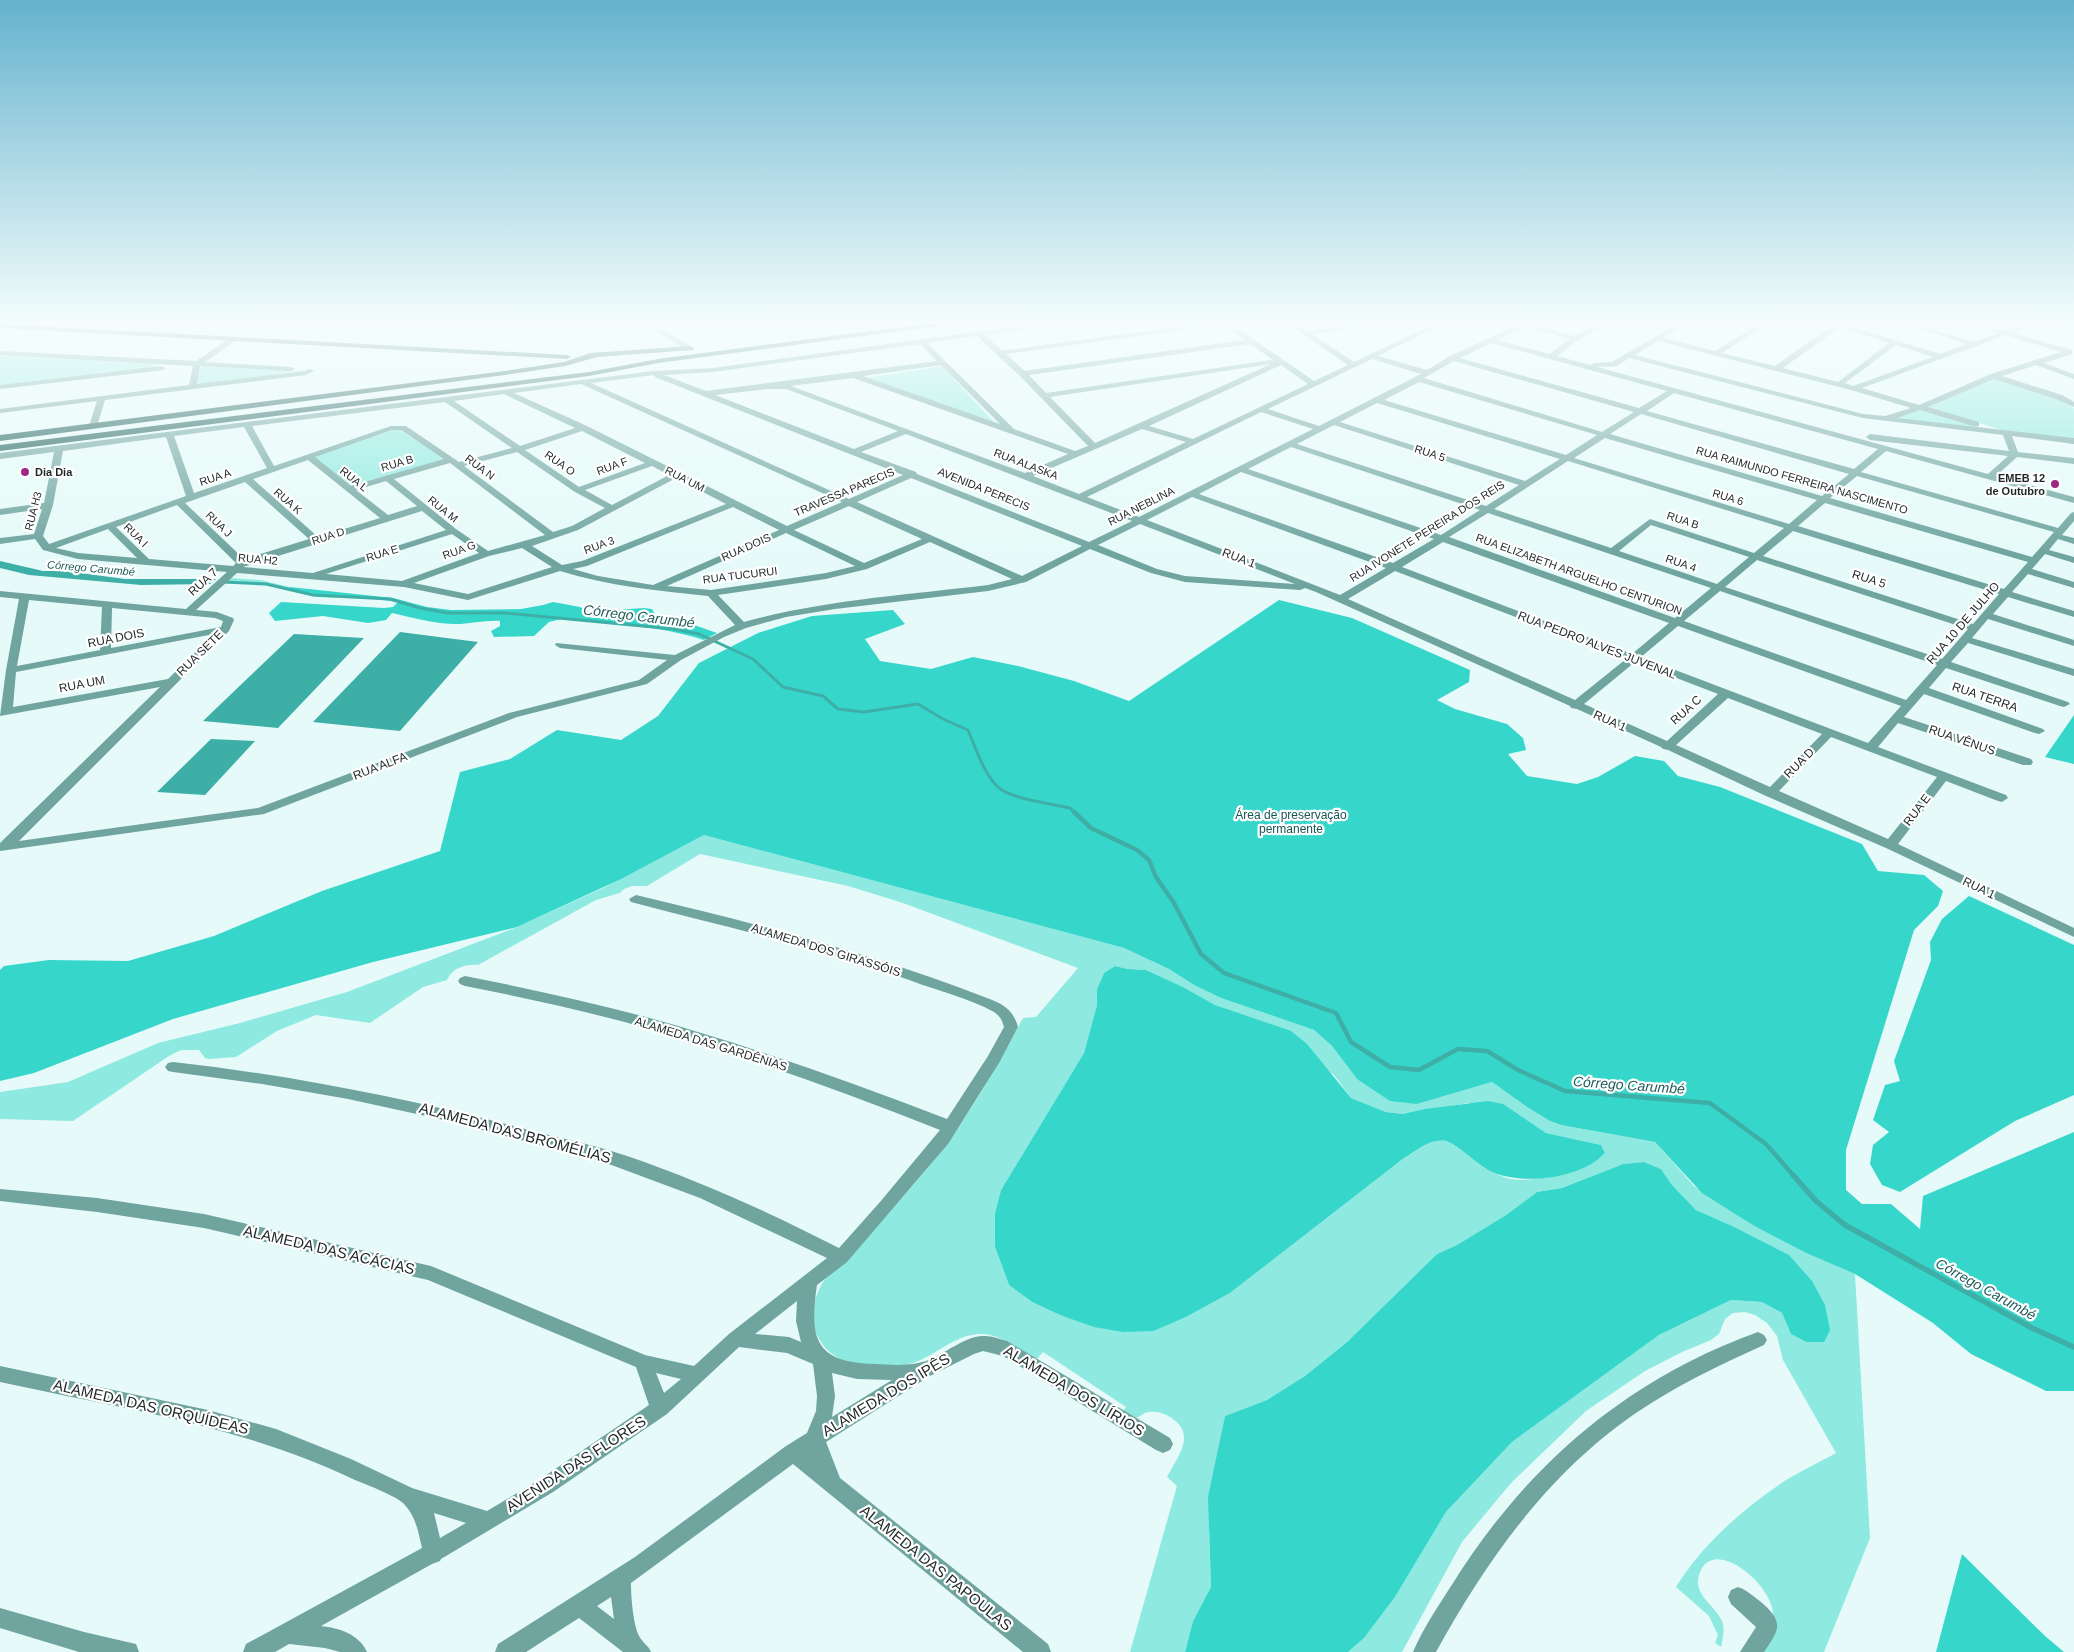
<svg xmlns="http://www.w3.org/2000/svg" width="2074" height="1652" viewBox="0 0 2074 1652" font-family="Helvetica,sans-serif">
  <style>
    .green { fill: #8ee9e0; fill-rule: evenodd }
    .forest { fill: #37d6cb }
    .water { fill: #3eafa7 }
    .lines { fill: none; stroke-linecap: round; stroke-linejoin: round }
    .stream-far2 { stroke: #3eafa7; stroke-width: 3 }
    .stream-far1 { stroke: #3eafa7; stroke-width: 4.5 }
    .stream { stroke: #3eafa7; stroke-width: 5.5 }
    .minor { fill: #6fa49f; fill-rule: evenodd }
    .major { fill: #165954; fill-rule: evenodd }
    .poi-dot { fill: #9e2a84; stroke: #fff; stroke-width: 2 }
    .labels { text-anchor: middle; stroke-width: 4.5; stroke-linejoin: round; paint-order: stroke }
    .far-street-label { font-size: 11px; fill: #1f2726; stroke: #fff }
    .far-poi-label { font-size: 11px; font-weight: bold; fill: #1f2726; stroke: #fff; text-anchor: start }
    .far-water-label { font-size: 11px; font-style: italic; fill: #1f5c58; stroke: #fff }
    .street-label { font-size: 12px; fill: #1f2726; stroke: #fff }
    .park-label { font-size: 12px; fill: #175652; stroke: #fff }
    .water-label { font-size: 14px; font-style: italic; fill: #1f5c58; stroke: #fff }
    .near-street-label { font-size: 15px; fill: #1f2726; stroke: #fff }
  </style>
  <rect width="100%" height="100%" fill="#e6fbf9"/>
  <path class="green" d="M0 355 157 364 153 367 0 385Z
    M203 366 295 371H296L198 385V369Z
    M942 366 994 422 865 378Z
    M1996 377 2052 396 2074 408V440L2011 433 1928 407Z
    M1922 409 1987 429 1893 418Z
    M393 430H400L447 460 351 488 313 456Z
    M230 578 260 580 290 587 287 590 261 584 225 583Z
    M704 835 1124 948 1169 969 1194 985 1221 998 1314 1030 1332 1046 1357 1079 1417 1104 1492 1082 1527 1107 1550 1121 1561 1125 1655 1142 1694 1186 1756 1227 1806 1253 1855 1274 1870 1538 1824 1652H1753C1758 1644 1772 1627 1773 1619 1778 1588 1712 1532 1699 1575 1693 1595 1715 1605 1722 1621 1725 1630 1723 1638 1721 1647L1715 1643 1718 1635 1709 1616 1676 1587C1700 1548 1737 1514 1776 1487 1794 1474 1816 1464 1836 1453L1783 1360 1777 1336 1767 1323 1755 1315 1745 1312 1733 1313 1725 1319 1719 1334 1711 1340 1682 1352 1645 1371 1586 1411 1511 1483 1462 1542 1402 1652H1348L1364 1638 1395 1597 1446 1512 1512 1442 1659 1335 1731 1300 1762 1302 1782 1313 1791 1334 1806 1342 1730 1225 1696 1210 1672 1185 1661 1169 1644 1162 1623 1164 1562 1188 1537 1192 1506 1215 1457 1245 1437 1254 1347 1342 1305 1376 1267 1400 1225 1416 1217 1457 1209 1532 1211 1587 1193 1621 1185 1652H1130L1177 1486 1167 1477C1176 1459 1196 1436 1174 1420 1167 1414 1158 1411 1149 1412 1144 1412 1140 1417 1135 1418 1131 1418 1124 1416 1120 1415L1126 1407 1043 1352 1036 1360C1020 1350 1001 1334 981 1334 952 1334 932 1361 904 1365 892 1367 875 1370 863 1368 857 1368 850 1363 845 1361 809 1346 805 1308 825 1279 870 1232 920 1183 957 1129 981 1094 1003 1056 1023 1018L1036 1017 1078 968 903 903 848 886 700 854 647 886H632L624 889 620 893 596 900 478 965C466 964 452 968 447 980L423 987 370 1023 316 1015 277 1031 236 1057 209 1059 205 1058 199 1050H181L169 1056 73 1121 0 1119V1092L68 1082 158 1043 240 1023 347 992 517 927 603 888ZM1115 966 1128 969 1146 970 1183 987 1215 1005 1251 1019 1334 1075 1351 1098 1386 1112 1403 1114 1468 1103 1526 1120 1546 1133 1601 1145 1605 1153C1589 1171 1535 1183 1511 1179 1505 1178 1496 1174 1490 1171 1478 1165 1457 1144 1446 1141 1431 1138 1416 1151 1404 1158L1230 1293 1186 1317 1154 1331 1060 1315 1032 1302 1009 1285 995 1247V1213L1001 1190 1084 1053 1097 1005V989L1104 973Z"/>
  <path class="forest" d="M290 587 393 598 427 607 451 610 521 609 543 605 553 602 580 607 587 610 591 618H599L614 610 644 608 652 609C657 619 665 624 677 619L717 633 704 640C658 625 609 624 561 619L549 622 534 636 494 637 491 631 500 626V621C487 620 475 623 461 624 438 625 414 618 392 613L386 620 368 623 323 616 275 621 269 613 281 602 384 608 393 607 398 602 367 598 319 597 287 590Z
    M1279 600 1352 618 1470 670 1469 682 1437 700 1455 709 1507 724 1523 738 1526 750 1508 754 1527 776 1577 784 1598 777 1635 756 1664 761 1678 776 1720 787 1862 844 1878 871 1924 875 1943 891 1938 906 1914 930 1846 1150V1190L1862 1204H1891L1920 1229 1923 1196 2074 1132V1391H2046L1971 1354 1933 1323 1855 1274 1806 1253 1756 1227 1702 1193 1655 1142 1561 1125 1550 1121 1527 1107 1492 1082 1417 1104 1390 1101 1357 1079 1332 1046 1314 1030 1221 998 1194 985 1169 969 1124 948 704 835 621 879 517 927 373 962 173 1019 34 1073 0 1081V970L4 966 49 960 128 961 214 936 322 891 440 851 460 772 510 759 557 730 621 740 658 716 699 663 758 633 812 616 893 610 905 624 865 639 880 661 931 669 973 657 1018 666 1074 681 1129 701Z
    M2074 715V764L2045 757Z
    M1969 896 2074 945V1095L2015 1121 1900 1192 1882 1185 1870 1164 1873 1145 1889 1132 1873 1120 1885 1085 1900 1081 1894 1061 1931 960 1930 942 1942 919Z
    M1115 966 1128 969 1146 970 1183 987 1215 1005 1291 1031 1307 1044 1351 1098 1386 1112 1403 1114 1425 1109 1488 1101 1503 1104 1546 1133 1601 1145 1605 1153C1581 1179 1521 1186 1490 1171 1478 1165 1457 1144 1446 1141 1431 1138 1416 1151 1404 1158L1230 1293 1186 1317 1154 1331 1123 1332 1094 1327 1060 1315 1032 1302 1009 1285 995 1247V1213L1001 1190 1084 1053 1097 1005V989L1104 973Z
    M1644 1162 1661 1169 1672 1185 1696 1210 1730 1225 1789 1255 1812 1281 1825 1305 1830 1330 1824 1342H1806L1791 1334 1782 1313 1762 1302 1731 1300 1659 1335 1512 1442 1446 1512 1395 1597 1364 1638 1348 1652H1185L1193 1621 1211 1587 1208 1497 1225 1416 1267 1400 1305 1376 1347 1342 1437 1254 1457 1245 1506 1215 1537 1192 1562 1188 1623 1164Z
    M1962 1554 2045 1636 2064 1652H1936Z"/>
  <path class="water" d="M0 561 43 571H65L125 579H216L210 584 141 585 29 575 0 568Z
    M400 632 478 642 400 731 313 722Z
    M294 634 364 638 278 728 203 721Z
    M211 739 255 741 205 795 157 792Z"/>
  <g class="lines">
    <path class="stream-far2" d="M223 582 266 584 313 595 390 599 420 608 448 613H506L674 629 699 634 753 659 783 687 823 696 838 709 864 712 918 704 943 719 968 730C975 746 985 777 999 788 1013 799 1052 804 1070 808L1075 813"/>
    <path class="stream-far1" d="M1074 812 1091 828 1137 850 1149 860 1156 877 1174 903 1201 954 1224 973 1336 1013 1351 1042 1390 1067 1419 1070 1458 1049 1487 1051 1518 1070 1565 1091 1710 1103 1766 1144 1794 1176"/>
    <path class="stream" d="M1793 1175 1816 1201 1845 1225 2032 1328 2074 1347"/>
    <path class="minor" d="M645 324H654L693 348 686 350Z
      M840 324H848L851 328 844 330Z
      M1035 324H1053L1049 326 985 335 1002 351 1196 324H1214L1210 326 1006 354 1025 371 1245 340 1223 324H1231L1314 381 1348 365 1288 324H1296L1306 331 1356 324H1373L1370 326 1312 334 1354 362 1434 324H1442L1378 356 1427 370 1450 356 1519 324H1531L1574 336 1598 324H1606L1578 340 1557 356 1590 365 1594 363 1612 362 1677 324H1686L1663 338 1715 351 1759 324H1767L1722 353 1775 366 1834 324H1844L1940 354 1967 344 1905 324H1915L1974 342 1999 333 1975 324C1985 324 1997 331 2006 330 2015 330 2023 324 2033 324L2013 333 2072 350V354L2044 363 2074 374V379L2036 365 2002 376 2062 395 2074 402V407L2056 399 1994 379 1928 407 1979 422V426H1973L1920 410 1897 418 2074 438V444L2012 436 2018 452 2074 458V464L2017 457 1996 476 2074 497V503L1886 451 1861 472 2058 528 2071 513 2074 512V521L2062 535 2074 538V544L2058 539 2049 550 2074 557V563L2045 554 2032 569 2074 582V588L2028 574 2012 592 2074 611V617L2008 597 1993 614 2074 640V646L1988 619 1972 638 2074 669V676L1968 643 1951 662 2068 702 2070 704 2064 707 2060 706 1946 668 1929 688 2043 729 2045 731 2039 734 2035 733 1924 694 1904 717 2031 759 2033 762 2031 765H2023L1898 723 1878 747 2006 795 2008 798 2002 802 1998 801 1946 781 1898 844 2074 928V937L1886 848 1766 796 1668 750 1663 749 1661 747 1577 709 1571 708 1570 706 1316 592 1305 588 1300 590 1185 582 1151 573 1090 549 1026 582 988 591 835 609 786 617 746 628 724 637 681 660 647 684 517 717 264 814 0 851V843L160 687 0 716 6 670 19 599 0 597V591L186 609 227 572 78 559 43 550 35 539 0 544V538L34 534 42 509 0 515V509L44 503 54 452 0 459V453L653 371 713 368ZM1525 326 1569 339 1550 354 1497 340ZM1840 327 1889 343 1838 382 1783 368ZM2006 335 2061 352 1991 374 1919 405 1862 388ZM977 336 1020 376 1088 446 1075 451 1014 429 927 343ZM1658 341 1851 390 1911 408 1885 416 1863 414 1635 355ZM1491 343 1667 391 1639 408 1460 358ZM920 344 937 361 706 391 664 375 713 372ZM1250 344 1276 362 1271 360 1046 393 1029 375ZM1896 345 1933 357 1853 386 1845 383ZM1629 358 1863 418 2003 435 2009 451 1870 434 1866 437 1870 440 2008 456 1988 474 1597 367 1617 366ZM1372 359 1421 374 1319 426 1268 409ZM1454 361 1634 412 1602 432 1424 378ZM1271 364 1095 443 1050 397ZM941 365 1000 424 863 376ZM1281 365 1308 384 1193 439 1149 426ZM654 375 655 377 903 475 849 499 591 383ZM853 378 1068 454 1025 473 791 386ZM1419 382 1597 435 1566 455 1384 400ZM581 384 842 502 787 526 587 426 514 393ZM768 389H786L898 431 854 449 715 395ZM1674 393 1878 449 1854 469 1647 411ZM504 394 575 428 520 446 454 401ZM445 402 512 448 459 462 406 426H391L274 466 252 426ZM1377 403 1560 459 1525 481 1340 422ZM1261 412 1313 429 1139 517 1087 497ZM1641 414 1849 474 1822 496 1610 434ZM1334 425 1519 485 1486 506 1297 444ZM244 427 267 468 194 493 174 436ZM1142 429 1186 442 1079 494 1033 476ZM392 430H401L444 459 351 486 315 457ZM582 431 645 463 579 487 525 450ZM906 434 1132 521 1089 542 917 474 916 472 861 452ZM166 437 186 496 49 544 43 536 53 505 63 451ZM1605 438 1817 500 1789 524 1574 458ZM1291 447 1480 510 1441 535 1248 469ZM517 452 575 492 605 508 572 526 553 532 464 466ZM308 460 380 518 318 537 253 479ZM1568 461 1784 528 1754 553 1650 519 1611 548 1494 509ZM450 463 545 535 488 551 456 529 394 479ZM652 466 669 475 612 505 585 490ZM1241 472 1434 539 1393 563 1199 494ZM1857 476 2054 532 2032 557 1830 498ZM676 478 726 504 582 561 562 565 532 546 578 530ZM911 478 1082 546 1022 576 857 502ZM386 481 417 506 388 515 356 490ZM245 482 309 539 244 559 185 503ZM1192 497 1386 568 1340 595 1147 520ZM1825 503 2028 562 2004 589 1798 526ZM177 505 236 563 233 566 149 559 116 527ZM849 506 922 539 864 563 794 530ZM733 507 779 530 653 585 598 576 573 569 587 566ZM422 511 446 530 313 573 243 567ZM1488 513 1711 588 1675 618 1449 537ZM1140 524 1295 584 1185 576 1157 569 1098 545ZM1651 525 1749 557 1717 584 1619 551ZM108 529 137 558 78 553 56 548ZM1793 531 1999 594 1973 624 1763 556ZM786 533 855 566 826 573 711 590 667 586ZM452 534 479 553 402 581 326 574ZM930 542 1012 579 988 585C906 595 823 600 744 622L718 595 826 579 867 569ZM1443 542 1669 623 1632 654 1402 567ZM522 548 552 567 468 594 414 583 489 556ZM1757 560 1968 629 1942 659 1725 587ZM560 571C609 586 658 591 708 596L735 625 675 655 556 643 555 645 560 648 667 660 639 680 509 713 258 808 19 841 229 631 234 620 233 618 217 612 196 610 237 573 404 587 468 600ZM1395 571 1626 659 1575 700 1348 599ZM1720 591 1937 665 1906 700 1684 621ZM29 600 102 607 100 650 17 666ZM112 608 215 618 223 621 221 627 111 648ZM1678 626 1901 706 1868 743 1641 657ZM214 634 168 679 13 707 16 672ZM1635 662 1718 694 1667 741 1584 704ZM1728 698 1822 734 1770 787 1676 745ZM1831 737 1937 777 1888 839 1779 791Z
      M2060 324 2074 325V329L2061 326Z
      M231 337 238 339 205 362 291 367 295 369 291 371 200 366 197 384 304 371 310 369 314 371 306 375 105 400 97 426 93 428 89 426 97 401 0 413V409L189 385 193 366 0 355V351L196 361Z
      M161 366 165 368 164 370 0 389V385Z
      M636 895C755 923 873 954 987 998 1003 1004 1013 1009 1018 1027L999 1063 948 1144 847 1262 817 1285C809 1339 815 1363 876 1364 890 1365 908 1366 922 1362 940 1358 966 1334 985 1336 992 1336 1000 1339 1007 1341L1170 1438 1173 1444 1170 1450 1163 1453 1156 1450 1003 1356 983 1351 974 1354 930 1376 826 1442 840 1478 1048 1644 1051 1652H1023L793 1464 631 1583C631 1596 633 1629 641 1639 645 1645 648 1645 651 1652H623L579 1618 526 1652H495L498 1644 635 1557 786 1446 807 1433 816 1411 817 1396 813 1364 787 1353 739 1347 667 1414 553 1492 441 1559 440 1561 432 1564 321 1626C339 1628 359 1634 367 1652H340L325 1648 289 1644 275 1652H243L246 1644 422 1548C418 1531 416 1516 403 1503 394 1495 367 1485 355 1480 243 1426 120 1408 0 1382V1366L208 1410 276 1429 351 1459 412 1488 487 1511 539 1480 649 1405 636 1367 428 1280 204 1228 97 1212 0 1201V1189L97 1198 204 1214 431 1266 645 1355 694 1366 729 1334 827 1258 700 1198 598 1160 435 1118 348 1099 262 1084 173 1072 168 1071 165 1067 168 1063 173 1062C290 1075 404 1098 518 1127 554 1137 592 1144 627 1156 700 1181 771 1213 839 1248L880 1202 940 1130C844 1092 746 1056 646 1028 586 1011 526 998 465 986L460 984 458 981 460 978 465 976C526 988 586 1001 646 1017 748 1045 848 1081 947 1119L988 1056 1004 1027C1002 1020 1000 1016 994 1012 969 998 938 991 912 981 820 948 726 927 631 902L629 899ZM797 1301 796 1321 801 1342 789 1337 755 1334ZM656 1373 681 1379 664 1393ZM832 1373 857 1379 892 1380 832 1417 835 1396ZM434 1513 466 1523 440 1538ZM611 1597 614 1619 597 1606Z
      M1758 1332 1764 1335 1767 1340 1764 1345C1726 1362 1688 1380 1653 1402 1556 1462 1490 1554 1436 1652H1413C1423 1628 1439 1605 1453 1583 1526 1466 1627 1379 1758 1332Z
      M1738 1587C1747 1590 1753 1596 1761 1602 1784 1622 1780 1629 1764 1652H1740L1756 1627 1731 1604 1728 1597 1731 1590Z
      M0 1608 84 1632 136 1644 139 1652H79L0 1628Z"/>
    <path class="major" d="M0 324 567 355 571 357 567 359 0 328Z
      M924 324H943L939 326 658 363 589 376 0 451V445L589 372 658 359Z
      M690 346 694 348 693 350 597 357 565 366 505 375 0 441V435L505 371 564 362 590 353Z"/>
  </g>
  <linearGradient id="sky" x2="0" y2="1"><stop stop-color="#64b2ce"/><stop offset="0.58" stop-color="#f4fdfc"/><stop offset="1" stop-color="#f4fdfc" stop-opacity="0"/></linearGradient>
  <rect width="2074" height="555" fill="url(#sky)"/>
  <g class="poi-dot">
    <circle cx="25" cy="472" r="5"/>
    <circle cx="2055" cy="484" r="5"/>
  </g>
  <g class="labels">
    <g class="far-street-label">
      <text transform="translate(1430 453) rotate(18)" y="4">RUA 5</text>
      <text transform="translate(397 463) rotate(-16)" y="4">RUA B</text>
      <text transform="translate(560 463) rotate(35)" y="4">RUA O</text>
      <text transform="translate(1026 464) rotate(21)" y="4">RUA ALASKA</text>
      <text transform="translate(612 466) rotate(-20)" y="4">RUA F</text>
      <text transform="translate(480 467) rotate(37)" y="4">RUA N</text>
      <text transform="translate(215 477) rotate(-19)" y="4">RUA A</text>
      <text transform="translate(354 479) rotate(38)" y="4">RUA L</text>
      <text transform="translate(685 479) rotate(27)" y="4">RUA UM</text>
      <text transform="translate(1802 480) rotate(16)" y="4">RUA RAIMUNDO FERREIRA NASCIMENTO</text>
      <text transform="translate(984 489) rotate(22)" y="4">AVENIDA PERECIS</text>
      <text transform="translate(844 492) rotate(-23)" y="4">TRAVESSA PARECIS</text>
      <text transform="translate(1728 497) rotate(17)" y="4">RUA 6</text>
      <text transform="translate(288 501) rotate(41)" y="4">RUA K</text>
      <text transform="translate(1141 506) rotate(-27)" y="4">RUA NEBLINA</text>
      <text transform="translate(443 509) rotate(39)" y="4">RUA M</text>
      <text transform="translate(33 511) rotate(-76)" y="4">RUA H3</text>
      <text transform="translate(1683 520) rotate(18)" y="4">RUA B</text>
      <text transform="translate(219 524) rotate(44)" y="4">RUA J</text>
      <text transform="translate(1427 531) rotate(-32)" y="4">RUA IVONETE PEREIRA DOS REIS</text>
      <text transform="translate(136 535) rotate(45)" y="4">RUA I</text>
      <text transform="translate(328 536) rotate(-18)" y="4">RUA D</text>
      <text transform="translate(599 545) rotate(-20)" y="4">RUA 3</text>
      <text transform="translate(746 547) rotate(-24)" y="4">RUA DOIS</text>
      <text transform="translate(459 550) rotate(-20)" y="4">RUA G</text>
      <text transform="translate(382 553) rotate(-17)" y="4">RUA E</text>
      <text transform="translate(258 559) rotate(5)" y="4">RUA H2</text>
      <text transform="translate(1681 563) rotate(19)" y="4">RUA 4</text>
      <text transform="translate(1579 574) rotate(20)" y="4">RUA ELIZABETH ARGUELHO CENTURION</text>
      <text transform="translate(740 575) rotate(-7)" y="4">RUA TUCURUI</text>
    </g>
    <g class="far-poi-label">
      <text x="35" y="476">Dia Dia</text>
      <text x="2045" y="482" text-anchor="end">EMEB 12<tspan x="2045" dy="13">de Outubro</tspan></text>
    </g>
    <g class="far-water-label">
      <text transform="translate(91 568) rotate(5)" y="4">Córrego Carumbé</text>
    </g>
    <g class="street-label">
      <text transform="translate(1239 558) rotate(21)" y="4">RUA 1</text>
      <text transform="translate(1869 579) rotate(18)" y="4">RUA 5</text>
      <text transform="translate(203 582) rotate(-42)" y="4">RUA 7</text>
      <text transform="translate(1963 623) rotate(-49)" y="4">RUA 10 DE JULHO</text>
      <text transform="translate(116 638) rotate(-11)" y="4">RUA DOIS</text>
      <text transform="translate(1597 645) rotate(21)" y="4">RUA PEDRO ALVES JUVENAL</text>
      <text transform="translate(200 653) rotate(-44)" y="4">RUA SETE</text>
      <text transform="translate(82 684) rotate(-11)" y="4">RUA UM</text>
      <text transform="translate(1985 697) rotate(19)" y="4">RUA TERRA</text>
      <text transform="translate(1686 710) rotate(-42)" y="4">RUA C</text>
      <text transform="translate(1610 721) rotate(24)" y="4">RUA 1</text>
      <text transform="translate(1962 740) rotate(19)" y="4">RUA VÊNUS</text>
      <text transform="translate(1799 763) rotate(-45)" y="4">RUA D</text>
      <text transform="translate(380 766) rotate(-21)" y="4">RUA ALFA</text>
      <text transform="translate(1917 810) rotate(-53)" y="4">RUA E</text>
      <text transform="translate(1979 888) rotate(26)" y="4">RUA 1</text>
      <text transform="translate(826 950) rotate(17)" y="4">ALAMEDA DOS GIRASSÓIS</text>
      <text transform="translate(711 1044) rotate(17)" y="4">ALAMEDA DAS GARDÊNIAS</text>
    </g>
    <g class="park-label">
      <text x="1291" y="819">Área de preservação<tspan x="1291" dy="14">permanente</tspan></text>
    </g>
    <g class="water-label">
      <text transform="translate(639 616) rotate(7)" y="5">Córrego Carumbé</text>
      <text transform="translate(1629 1085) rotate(4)" y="5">Córrego Carumbé</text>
      <text transform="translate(1986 1289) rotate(29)" y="5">Córrego Carumbé</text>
    </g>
    <g class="near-street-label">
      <text transform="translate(515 1133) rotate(15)" y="5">ALAMEDA DAS BROMÉLIAS</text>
      <text transform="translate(329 1250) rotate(13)" y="5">ALAMEDA DAS ACÁCIAS</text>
      <text transform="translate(1074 1391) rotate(31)" y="5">ALAMEDA DOS LÍRIOS</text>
      <text transform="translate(886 1395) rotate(-31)" y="5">ALAMEDA DOS IPÊS</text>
      <text transform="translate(151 1407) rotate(13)" y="5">ALAMEDA DAS ORQUÍDEAS</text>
      <text transform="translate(576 1464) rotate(-33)" y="5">AVENIDA DAS FLORES</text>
      <text transform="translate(936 1568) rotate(39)" y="5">ALAMEDA DAS PAPOULAS</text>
    </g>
  </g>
</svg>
